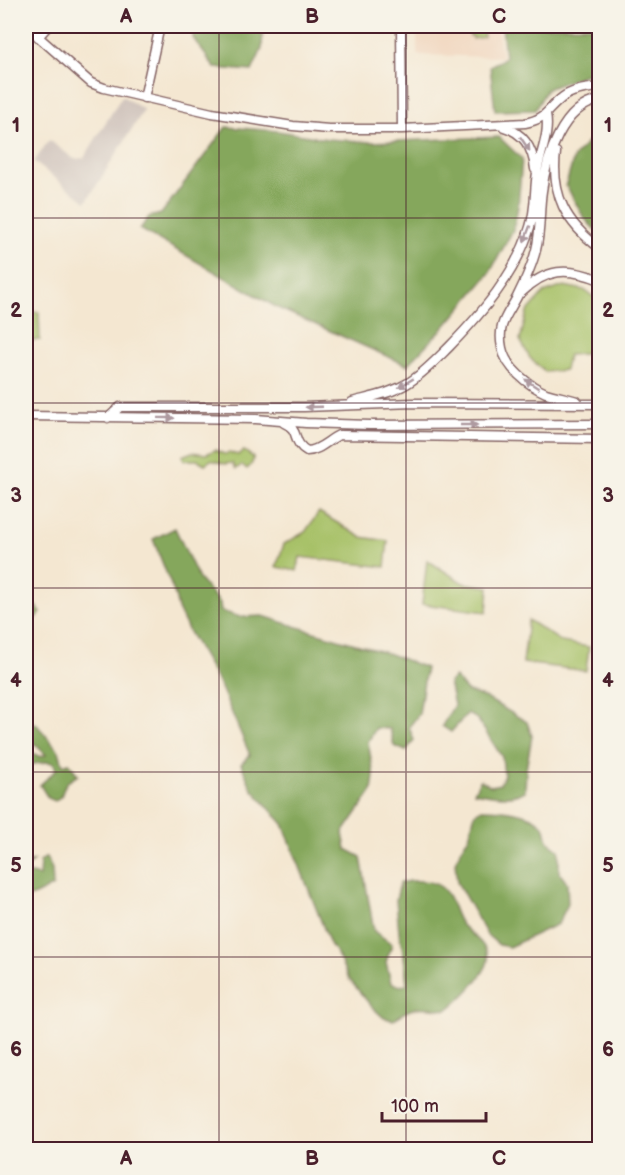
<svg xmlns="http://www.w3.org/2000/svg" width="625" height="1175" viewBox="0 0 625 1175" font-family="'Balsamiq Sans',sans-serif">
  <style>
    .built { fill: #f1d5bd }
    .industrial { fill: #cec1ba }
    .green { fill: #a7c167; stroke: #787049; stroke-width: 1.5 }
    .forest { fill: #85a75c; stroke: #686344; stroke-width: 1.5 }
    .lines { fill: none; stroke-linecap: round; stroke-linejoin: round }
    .minor-casing { stroke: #866565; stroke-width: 11 }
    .minor { stroke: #fff; stroke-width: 8 }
    .oneway { fill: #ae9aa0 }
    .grid { fill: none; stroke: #4a1f2b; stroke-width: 1.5; stroke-opacity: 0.55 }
    .neatline { fill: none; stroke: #4a1f2b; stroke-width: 2 }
    .grid-label { font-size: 20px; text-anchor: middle; font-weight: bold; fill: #4a1f2b }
  </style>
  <rect width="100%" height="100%" fill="#f7f3e8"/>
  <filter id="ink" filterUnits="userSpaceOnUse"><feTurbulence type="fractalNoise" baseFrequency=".0167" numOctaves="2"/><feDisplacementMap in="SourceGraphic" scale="12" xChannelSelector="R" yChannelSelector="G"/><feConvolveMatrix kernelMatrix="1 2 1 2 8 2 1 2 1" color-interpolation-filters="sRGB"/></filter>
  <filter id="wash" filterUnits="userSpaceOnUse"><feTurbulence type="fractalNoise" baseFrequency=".008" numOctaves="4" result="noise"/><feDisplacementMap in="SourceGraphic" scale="24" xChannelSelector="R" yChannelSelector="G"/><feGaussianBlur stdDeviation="1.35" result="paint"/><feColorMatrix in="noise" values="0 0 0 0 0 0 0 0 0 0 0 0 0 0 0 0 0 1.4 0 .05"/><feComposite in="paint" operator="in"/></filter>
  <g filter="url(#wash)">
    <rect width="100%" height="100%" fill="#f4e7d1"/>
    <path class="built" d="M417 26H497L502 57 417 55Z"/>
    <path class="industrial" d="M122 96 144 110 86 202 34 162 49 140 74 159 84 158Z"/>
    <path class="green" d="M468 26H482L484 37 473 39V36H470Z
      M26 216H33L36 250H26Z
      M564 286 584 290 599 301V353L568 355 565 370 545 372 530 358 520 340 527 312 544 293Z
      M39 312 40 340 26 341V313Z
      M215 450 224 454 231 453 238 455 244 451 253 457C254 461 251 466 247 469L242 465 236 469 232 463 225 464 211 460 205 464 198 460H184L182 456 192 452 206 454Z
      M319 512 361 537 388 541 385 567 300 557 297 571 276 567 284 544 305 532Z
      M427 560 463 583 489 587 487 612 422 604Z
      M528 620 562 642 589 647 586 671 523 663Z"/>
    <path class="forest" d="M193 26H263L262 49 252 71 215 68 193 38Z
      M502 26H599V71L581 76 547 89 535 110 495 111 490 66 505 58Z
      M226 127 278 131 328 139 370 142 499 137 522 159 518 207 513 230 489 274 447 324 407 365 278 308 140 229 149 217 161 214Z
      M599 138H600L599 232C584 224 574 199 566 185L574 157 589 141Z
      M175 528 199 579 220 603 221 611 240 617 263 616 314 632 390 654 426 668 419 714 409 727 414 740 406 751 394 746 390 729 376 728 368 742 374 776 372 791 343 833 346 849 361 857 374 931 392 944 386 962 391 983 401 986 407 984 404 956 399 932 396 900 400 883C412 880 430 879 441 887 452 895 453 913 461 924 469 934 489 944 488 960 486 975 459 1001 447 1010 422 1007 415 1003 394 1020L384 1018 372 1007 349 979 337 954 330 944 283 824 252 789 241 764 250 755 219 683 189 632 178 609 175 595 153 539Z
      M26 595 28 596 41 613 35 618 26 633Z
      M455 677 467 691 486 698 527 722 532 736 526 769 525 791C510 800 491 795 474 792L480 780 491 786 500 784 504 775 502 757 478 720 468 713 451 732 442 726 454 705 449 682Z
      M26 720 36 724 59 751 63 765 69 763 78 775 66 783 61 796 55 801 48 798 40 785 56 770 54 763 47 762 27 765 26 764V749L40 757 46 755 36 745 26 738Z
      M482 809C499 809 533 811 544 827 547 831 546 837 548 841 551 844 556 847 559 850V872L567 883 568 904 558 924 509 947 499 945 487 935 457 882 455 862 465 842 469 837 475 813Z
      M46 857 52 869 53 886 33 896 26 898V863L33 861 28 866 27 873 39 876 40 862Z"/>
  </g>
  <g filter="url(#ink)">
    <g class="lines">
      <defs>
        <path id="minor" d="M26 26 91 83 104 88 212 113 293 126 329 129H402L525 123C547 119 547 109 563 97 572 90 588 88 600 87
          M401 26 402 129
          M38 37 48 26
          M144 98 160 26
          M504 127C524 133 533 149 535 169
          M556 152C551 194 565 223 600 248
          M521 293C546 268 567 267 600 280
          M577 401C567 398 556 396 546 393 528 385 506 368 502 348 497 324 507 316 517 297 524 283 532 266 536 250 541 231 539 211 542 191 546 158 562 106 600 100
          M352 402C371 397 390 394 408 383 423 374 436 360 449 347 482 313 516 274 530 227 536 209 534 191 537 173 540 153 550 134 546 115
          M26 416 256 419 306 423 370 425 600 424
          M108 418 120 407H304L414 403 600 404
          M284 423C301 430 291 442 307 451 319 451 328 440 339 435L600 439"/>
      </defs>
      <use href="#minor" class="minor-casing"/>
      <use href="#minor" class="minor"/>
    </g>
    <defs><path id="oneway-solid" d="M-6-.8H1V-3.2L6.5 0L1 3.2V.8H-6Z" transform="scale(1.5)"/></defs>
    <g class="oneway">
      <use href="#oneway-solid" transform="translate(525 144) rotate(56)"/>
      <use href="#oneway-solid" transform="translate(527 234) rotate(111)"/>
      <use href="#oneway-solid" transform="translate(406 383) rotate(149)"/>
      <use href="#oneway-solid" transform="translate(532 384) rotate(-146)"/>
      <use href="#oneway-solid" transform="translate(314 407) rotate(178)"/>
      <use href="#oneway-solid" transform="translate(166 418) rotate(1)"/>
      <use href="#oneway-solid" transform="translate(469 425)"/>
    </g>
  </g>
  <path class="grid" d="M219 26V1150M406 26V1150M26 218H600M26 403H600M26 588H600M26 772H600M26 957H600"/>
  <rect width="625" height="1175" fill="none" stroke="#f7f3e8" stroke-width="66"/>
  <path d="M382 1112v9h104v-9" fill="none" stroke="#4a1f2b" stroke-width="3"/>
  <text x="391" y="1112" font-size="18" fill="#4a1f2b" stroke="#f7f3e8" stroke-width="4.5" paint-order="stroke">100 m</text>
  <rect x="33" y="33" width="559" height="1109" class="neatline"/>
  <g class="grid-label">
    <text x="126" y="23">A</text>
    <text x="312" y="23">B</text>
    <text x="499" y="23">C</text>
    <text x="16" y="132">1</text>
    <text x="608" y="132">1</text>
    <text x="16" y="317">2</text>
    <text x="608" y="317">2</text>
    <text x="16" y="502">3</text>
    <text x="608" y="502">3</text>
    <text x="16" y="687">4</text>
    <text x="608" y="687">4</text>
    <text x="16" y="872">5</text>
    <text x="608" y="872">5</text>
    <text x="16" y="1056">6</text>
    <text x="608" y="1056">6</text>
    <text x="126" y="1165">A</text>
    <text x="312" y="1165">B</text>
    <text x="499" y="1165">C</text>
  </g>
</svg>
